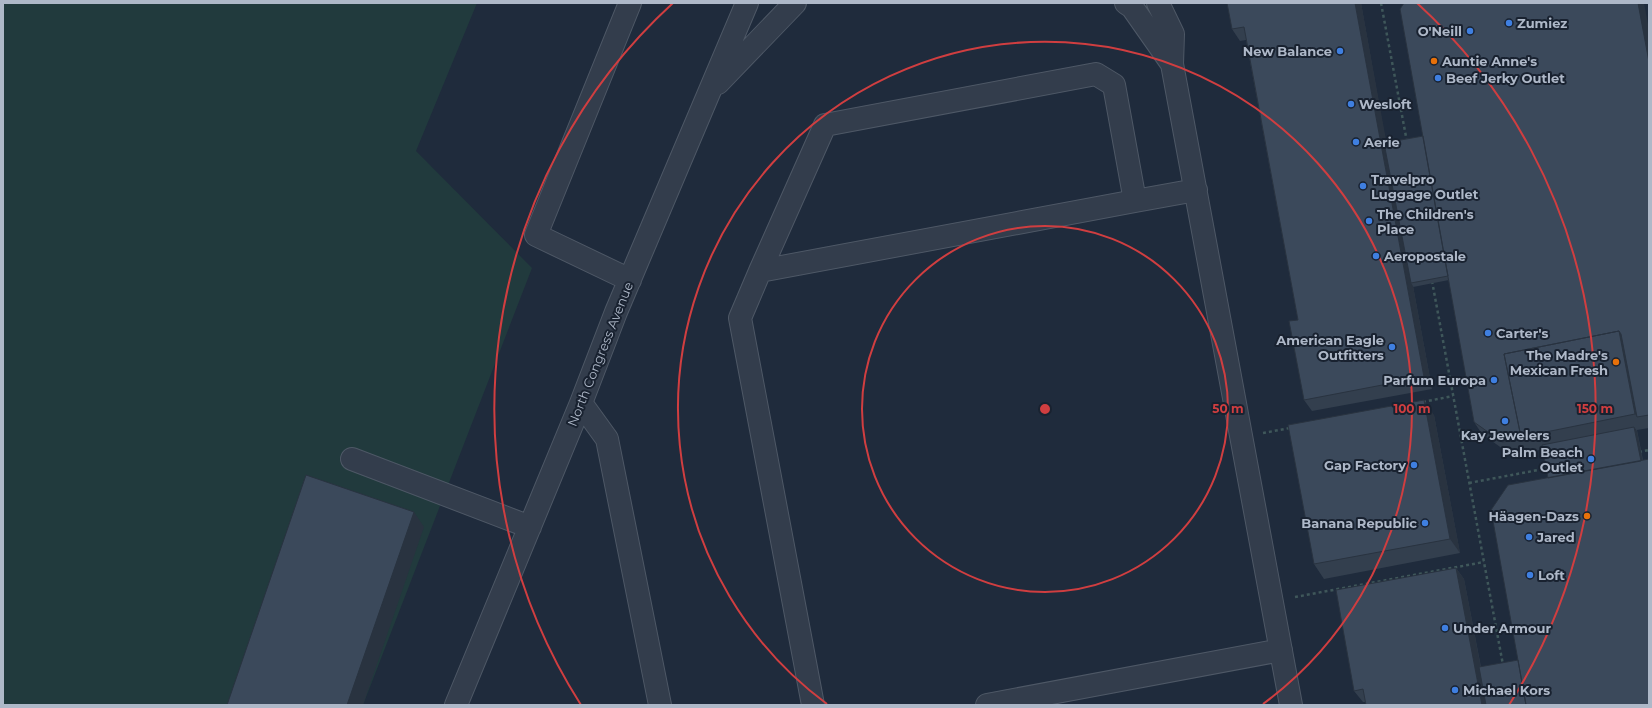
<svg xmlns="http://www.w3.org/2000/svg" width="1652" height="708" viewBox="0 0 1652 708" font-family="Montserrat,sans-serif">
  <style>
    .green { fill: #213a3d }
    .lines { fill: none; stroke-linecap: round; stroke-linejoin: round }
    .minor-casing { stroke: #4e5866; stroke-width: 24 }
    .path { stroke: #3f575a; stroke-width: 2.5; stroke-dasharray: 3 3; stroke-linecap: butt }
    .minor { stroke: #333d4c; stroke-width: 22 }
    .wall { fill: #333f4e }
    .shaded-wall { fill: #293340 }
    .building { fill: #3b495b; stroke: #293340 }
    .ring { fill: none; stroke: #d03e40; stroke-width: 2 }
    .shop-dot { fill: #3f7fe0; stroke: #192230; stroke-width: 1.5 }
    .food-dot { fill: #e8710a; stroke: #192230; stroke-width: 1.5 }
    .labels { text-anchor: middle; stroke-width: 4; stroke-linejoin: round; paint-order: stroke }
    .poi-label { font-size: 13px; font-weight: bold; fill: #aeb8c8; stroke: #192230; text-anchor: start }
    .street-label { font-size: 13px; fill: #aeb8c8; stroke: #192230 }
    .centre { fill: #d03e40; stroke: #192230; stroke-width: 2 }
    .ring-label { font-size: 12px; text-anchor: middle; font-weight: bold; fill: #d03e40; stroke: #192230; stroke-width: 4; stroke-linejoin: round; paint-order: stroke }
  </style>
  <rect width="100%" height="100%" fill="#1f2b3c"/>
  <path class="green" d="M3 3H477L416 151 532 268 363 705H3Z"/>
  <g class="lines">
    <defs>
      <path id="minor" d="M1126 3 1132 7 1172 64
        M1158 3 1173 34 1172 64 1291 705
        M718 83 795 3
        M1135 201 1114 85 1096 74 825 125 760 271 1135 201 1196 190
        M760 271 740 318 813 705
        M630 280 536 235 630 3
        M581 403 607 439 660 705
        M352 459 530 527
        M456 705 581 403 616 312 747 3
        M987 705 1281 650"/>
    </defs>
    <use href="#minor" class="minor-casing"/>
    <path class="path" d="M1381 3 1407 142
      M1432 281 1503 665
      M1423 402 1453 396
      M1263 433 1290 428
      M1639 452 1649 450
      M1469 483 1549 468
      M1295 597 1484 562"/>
    <use href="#minor" class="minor"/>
  </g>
  <path class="wall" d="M1361 3 1386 143 1423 136 1649 29V428L1637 430 1643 460 1649 705 1366 702H1363L1354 691 1456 568 1464 579 1481 667 1518 660 1548 478 1543 449 1531 452 1510 454 1482 434 1474 422 1449 280 1413 287V286L1432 389 1312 411 1304 400 1298 320 1246 40 1240 41 1232 29Z
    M1434 415 1460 553 1324 579 1314 564Z"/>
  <path class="shaded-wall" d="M1355 3H1361L1412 282 1411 283 1413 286 1432 389 1424 377Z
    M1638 3H1644L1649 29V62Z
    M1619 331 1629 346 1637 417 1635 414Z
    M1424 400 1434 415 1460 553 1450 539Z
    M1634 427 1637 431 1645 473 1642 469Z
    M414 512 424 527 363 705H347Z
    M1456 568 1464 579 1488 705H1482Z"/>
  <path class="building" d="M1227 3H1355L1424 377 1304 400 1289 321 1298 320 1244 27 1232 29Z
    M1404 3H1638L1649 62V415L1637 417 1621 334 1619 331 1504 354 1521 437 1523 440 1502 442 1474 422 1400 9Z
    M1423 136 1448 276 1411 283 1384 143Z
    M1619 331 1635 414 1521 437 1504 354Z
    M1424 400 1450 539 1314 564 1288 425Z
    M1634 427 1641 461 1548 478 1542 445Z
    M1649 459V705H1526L1491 510 1508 485Z
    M306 475 414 512 347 705H227Z
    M1456 568 1482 705H1366L1363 689 1354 691 1336 590Z
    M1518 660 1526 705H1486L1479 667Z"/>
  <g class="ring">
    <circle cx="1045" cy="409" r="183"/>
    <path d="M827 704A367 367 0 1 1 1263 704"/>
    <path d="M581 705A550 550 0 0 1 673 3M1417 3A550 550 0 0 1 1509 705"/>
  </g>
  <g class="shop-dot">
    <circle cx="1509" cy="23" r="4"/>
    <circle cx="1470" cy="31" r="4"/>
    <circle cx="1340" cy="51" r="4"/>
    <circle cx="1438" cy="78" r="4"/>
    <circle cx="1351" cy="104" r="4"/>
    <circle cx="1356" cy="142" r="4"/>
    <circle cx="1363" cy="186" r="4"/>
    <circle cx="1369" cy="221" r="4"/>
    <circle cx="1376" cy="256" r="4"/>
    <circle cx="1488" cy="333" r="4"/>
    <circle cx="1392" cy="347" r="4"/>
    <circle cx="1494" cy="380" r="4"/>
    <circle cx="1505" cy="421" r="4"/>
    <circle cx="1591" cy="459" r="4"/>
    <circle cx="1414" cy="465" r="4"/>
    <circle cx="1425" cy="523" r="4"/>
    <circle cx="1529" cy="537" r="4"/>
    <circle cx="1530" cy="575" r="4"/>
    <circle cx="1445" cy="628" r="4"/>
    <circle cx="1455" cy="690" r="4"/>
  </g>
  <g class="food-dot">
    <circle cx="1434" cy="61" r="4"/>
    <circle cx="1616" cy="362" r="4"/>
    <circle cx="1587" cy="516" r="4"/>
  </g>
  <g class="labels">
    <g class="poi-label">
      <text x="1517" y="28">Zumiez</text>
      <text x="1462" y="36" text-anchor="end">O'Neill</text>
      <text x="1332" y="56" text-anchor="end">New Balance</text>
      <text x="1442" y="66">Auntie Anne's</text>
      <text x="1446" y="83">Beef Jerky Outlet</text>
      <text x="1359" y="109">Wesloft</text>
      <text x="1364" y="147">Aerie</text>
      <text x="1371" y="184">Travelpro<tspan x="1371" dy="15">Luggage Outlet</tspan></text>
      <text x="1377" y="219">The Children's<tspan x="1377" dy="15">Place</tspan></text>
      <text x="1384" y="261">Aeropostale</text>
      <text x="1496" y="338">Carter's</text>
      <text x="1384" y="345" text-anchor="end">American Eagle<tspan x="1384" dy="15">Outfitters</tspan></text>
      <text x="1608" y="360" text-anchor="end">The Madre's<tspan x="1608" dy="15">Mexican Fresh</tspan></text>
      <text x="1486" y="385" text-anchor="end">Parfum Europa</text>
      <text x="1505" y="440" text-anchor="middle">Kay Jewelers</text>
      <text x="1583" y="457" text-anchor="end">Palm Beach<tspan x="1583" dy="15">Outlet</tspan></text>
      <text x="1406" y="470" text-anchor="end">Gap Factory</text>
      <text x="1579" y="521" text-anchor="end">Häagen-Dazs</text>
      <text x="1417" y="528" text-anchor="end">Banana Republic</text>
      <text x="1537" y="542">Jared</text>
      <text x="1538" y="580">Loft</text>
      <text x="1453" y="633">Under Armour</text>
      <text x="1463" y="695">Michael Kors</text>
    </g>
    <g class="street-label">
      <text transform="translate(600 354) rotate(-68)" y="5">North Congress Avenue</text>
    </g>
  </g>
  <circle cx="1045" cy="409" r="6" class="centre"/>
  <g class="ring-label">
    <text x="1228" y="413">50 m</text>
    <text x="1412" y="413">100 m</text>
    <text x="1595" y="413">150 m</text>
  </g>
  <rect width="1652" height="708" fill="none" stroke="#aeb8c8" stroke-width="8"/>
</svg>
